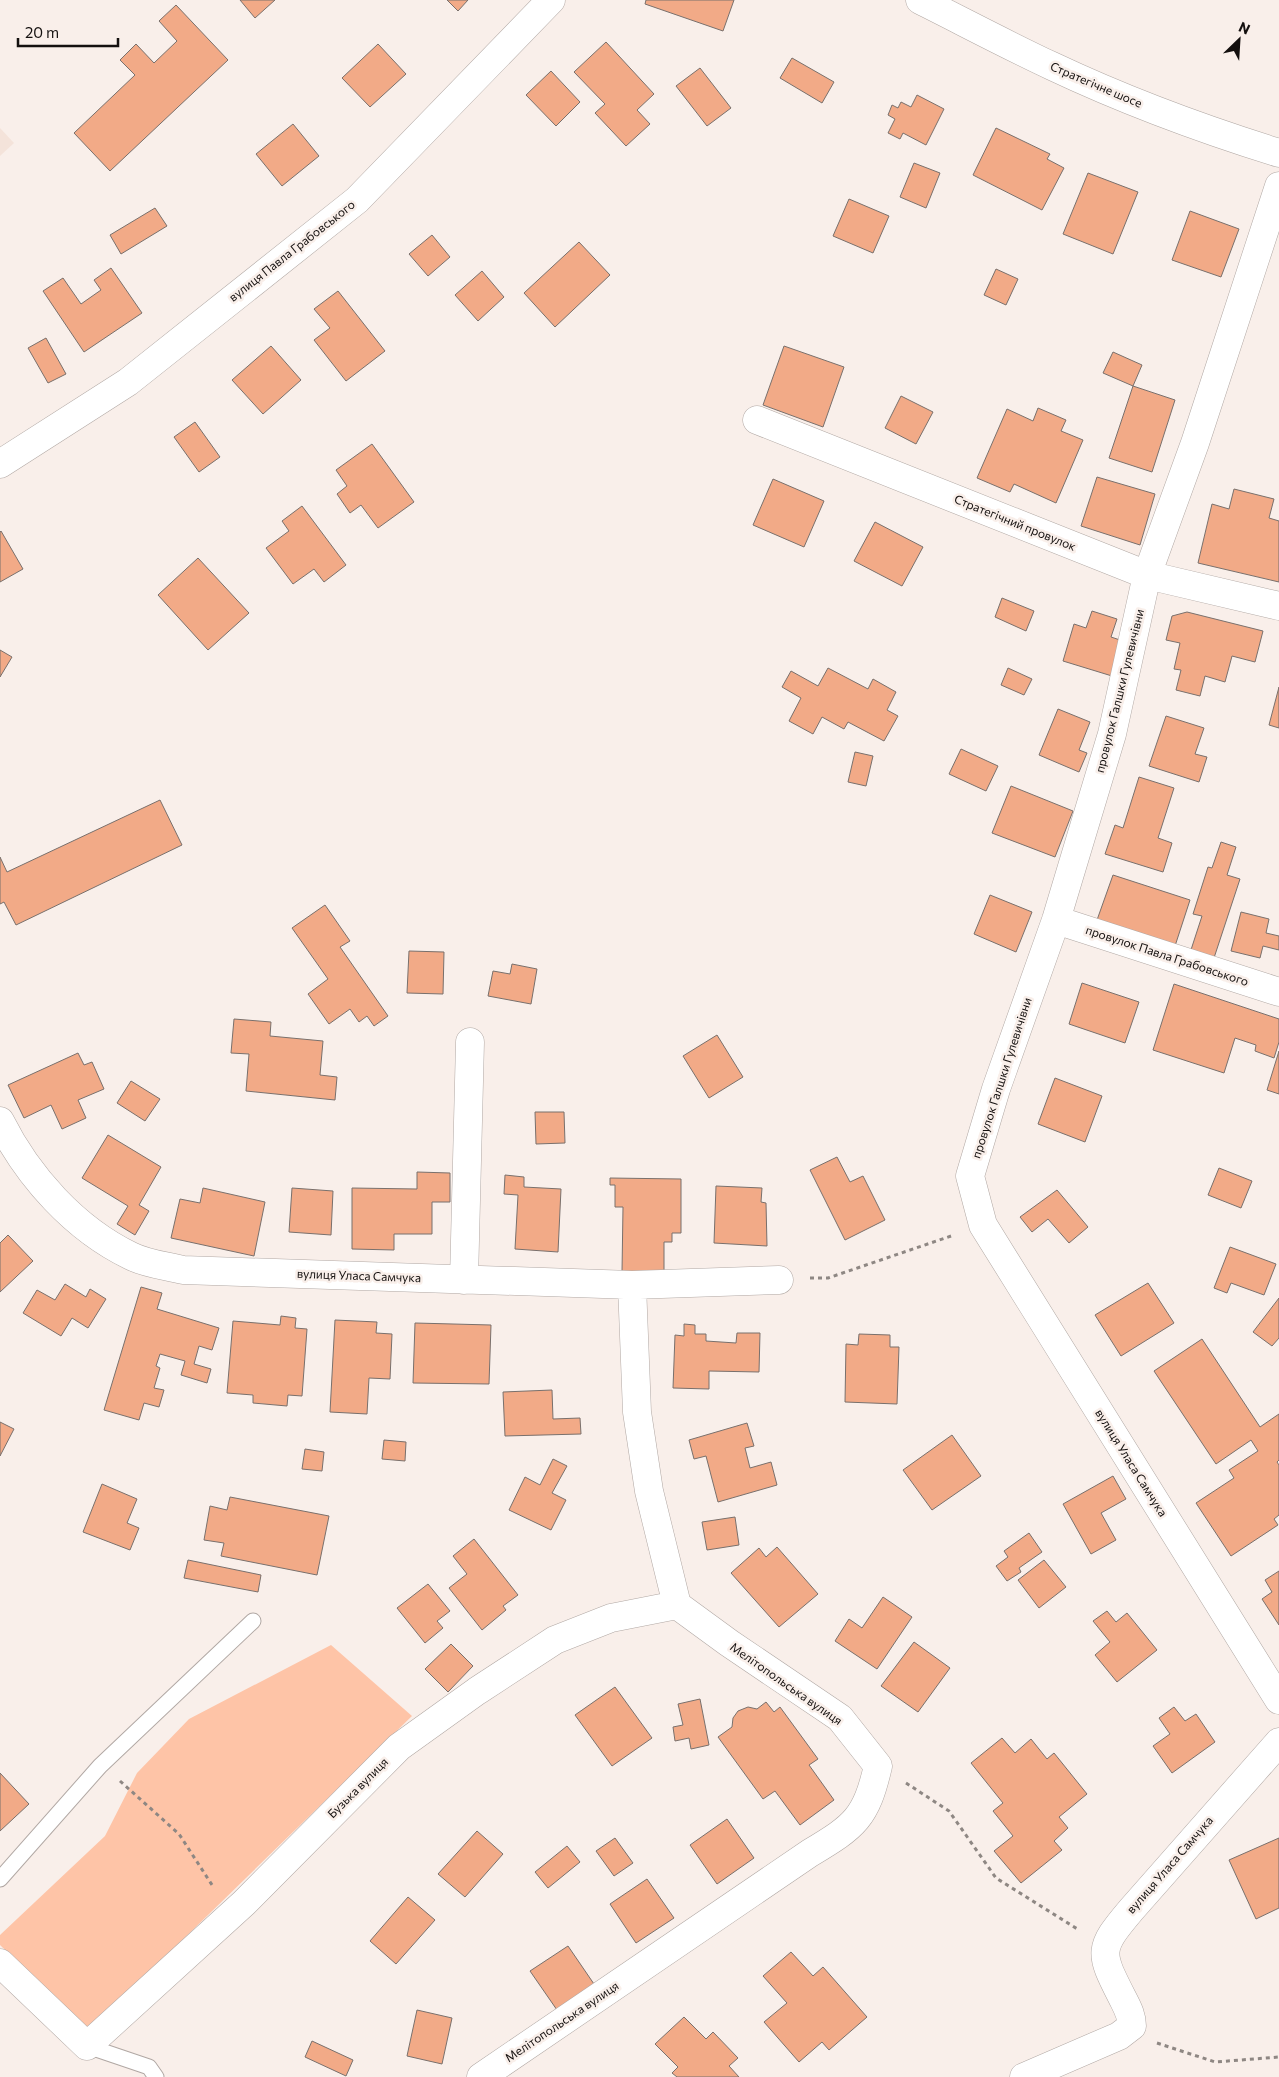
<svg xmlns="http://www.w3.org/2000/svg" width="1279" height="2077" viewBox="0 0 1279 2077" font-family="Commissioner,sans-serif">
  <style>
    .built { fill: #f4e3da }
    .green { fill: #fec4a7 }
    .building { fill: #f2aa87; stroke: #79706c }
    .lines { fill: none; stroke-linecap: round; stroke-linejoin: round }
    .service-casing { stroke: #b1a8a4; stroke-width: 17 }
    .minor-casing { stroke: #b1a8a4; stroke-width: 29 }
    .tertiary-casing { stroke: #b1a8a4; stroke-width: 29 }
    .path { stroke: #8e8783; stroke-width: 3; stroke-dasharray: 4 4; stroke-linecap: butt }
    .service { stroke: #fff; stroke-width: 15 }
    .minor { stroke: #fff; stroke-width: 28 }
    .tertiary { stroke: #fff; stroke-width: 28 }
    .labels { text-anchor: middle; stroke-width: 5; stroke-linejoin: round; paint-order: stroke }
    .street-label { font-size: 12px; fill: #14100f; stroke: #f9efea }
  </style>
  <rect width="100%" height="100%" fill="#f9efea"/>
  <path class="built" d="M0 128 14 143 0 156Z"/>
  <path class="green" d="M331 1645 412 1716 88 2032 0 1945V1935L105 1836 137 1773 189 1719Z"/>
  <path class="building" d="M240 0H275L255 18Z
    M447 0H468L458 11Z
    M646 0H734L723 31 645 4Z
    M176 5 228 60 110 171 74 133 135 75 120 60 136 44 154 63 177 41 159 21Z
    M606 42 654 94 637 110 650 124 626 146 595 113 605 104 574 72Z
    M378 44 406 74 370 107 342 78Z
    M792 58 834 82 822 103 780 78Z
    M700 68 731 108 707 126 676 86Z
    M551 71 580 102 556 126 526 95Z
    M917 95 944 109 926 145 903 133 900 139 888 133 895 119 888 115 892 105 898 108 901 102 911 107Z
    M293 124 319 156 282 186 256 154Z
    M996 128 1050 154 1047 159 1064 168 1042 210 973 175Z
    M914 163 940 173 926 208 900 197Z
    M1088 173 1138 192 1113 254 1063 234Z
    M849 199 889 216 873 253 833 236Z
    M155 208 167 226 121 254 110 235Z
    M1190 211 1239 229 1221 277 1172 260Z
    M432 235 450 257 428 276 409 254Z
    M579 242 610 275 555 327 524 293Z
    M111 268 142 313 84 352 43 291 63 278 81 304 101 290 94 280Z
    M996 269 1018 279 1006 305 984 295Z
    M482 271 504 297 478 321 455 295Z
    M338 291 385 351 346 381 314 340 330 328 314 309Z
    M46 338 66 374 48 383 28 348Z
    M271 346 301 380 263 414 232 380Z
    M784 346 844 367 823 427 763 405Z
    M1113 352 1142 365 1133 386 1103 373Z
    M1133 386 1175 400 1152 472 1109 458Z
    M901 396 933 412 916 444 885 428Z
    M1038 408 1066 420 1061 431 1083 440 1056 503 1014 484 1010 492 977 478 1007 409 1033 421Z
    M195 422 220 457 199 472 174 437Z
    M372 444 414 502 378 528 361 505 350 513 337 494 347 486 336 470Z
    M1097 477 1155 494 1140 545 1081 526Z
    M773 479 824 501 804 547 753 525Z
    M1234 489 1274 499 1269 518 1279 521V582L1198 563 1212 504 1229 509Z
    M302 506 346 565 324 582 314 569 293 584 266 548 289 531 282 521Z
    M875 522 923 547 902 586 854 561Z
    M1 531 23 569 0 582V532Z
    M198 558 249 613 208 650 158 595Z
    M1002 598 1034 611 1026 631 995 617Z
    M1092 611 1117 619 1111 637 1123 641 1112 676 1063 661 1074 624 1086 628Z
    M1187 612 1263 631 1255 662 1232 656 1225 682 1205 676 1200 696 1176 690 1181 670 1174 669 1180 643 1166 640 1172 616Z
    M0 650 12 657 0 677Z
    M828 668 868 689 873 679 896 692 887 710 898 716 884 741 848 722 844 729 822 717 813 734 789 721 801 698 782 687 791 671 818 686Z
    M1008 668 1032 679 1024 695 1001 685Z
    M1279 687V728L1269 725Z
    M1058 709 1090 722 1079 750 1087 753 1079 772 1039 755Z
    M1166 716 1204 728 1195 754 1207 757 1199 782 1149 766Z
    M961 749 998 766 986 791 949 774Z
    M855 752 873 756 866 786 848 782Z
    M1139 777 1174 788 1158 838 1172 843 1163 872 1105 854 1115 825 1123 828Z
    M1011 786 1073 811 1055 857 992 833Z
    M160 800 182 845 16 925 4 902 0 904V857L7 872Z
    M1221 842 1236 847 1227 875 1240 879 1211 967 1188 959 1202 916 1193 914 1208 867 1212 868Z
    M1113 875 1190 900 1175 946 1097 920Z
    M990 895 1032 912 1016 952 974 934Z
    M325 905 350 941 340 947 388 1016 374 1026 367 1016 359 1022 350 1009 329 1024 308 994 328 979 292 928Z
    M1241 912 1269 919 1266 933 1279 936V950L1263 946 1260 958 1231 951Z
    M409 951 444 952 443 994 407 993Z
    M512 964 537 969 531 1004 488 996 493 971 510 974Z
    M1082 983 1139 1002 1125 1043 1069 1024Z
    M1174 984 1279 1019V1042L1274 1058 1255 1051 1256 1045 1235 1038 1224 1073 1153 1050Z
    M234 1019 271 1022 270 1036 323 1041 320 1075 337 1077 335 1100 246 1091 249 1054 231 1053Z
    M717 1035 743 1077 709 1098 683 1056Z
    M1279 1051V1094L1267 1090Z
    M78 1053 84 1065 92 1062 104 1089 78 1100 86 1118 62 1129 51 1105 24 1118 8 1085Z
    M1055 1078 1102 1096 1085 1142 1038 1124Z
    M131 1081 160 1099 145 1121 117 1103Z
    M535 1112H564L565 1143 536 1144Z
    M108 1135 161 1167 139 1205 149 1211 135 1235 117 1224 128 1206 82 1178Z
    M837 1157 850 1182 863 1176 885 1220 845 1240 810 1170Z
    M1219 1168 1252 1181 1241 1208 1208 1195Z
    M417 1172 450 1173V1202H432V1234H394V1250L352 1249V1188L417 1189Z
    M505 1175 524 1177V1187L561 1189 558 1252 515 1249 518 1195 504 1194Z
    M610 1178 681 1179V1233H672V1242H664V1273L622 1272 623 1207H615V1185H610Z
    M716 1186 762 1188 761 1202 766 1203 767 1246 714 1243Z
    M203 1188 265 1202 254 1256 171 1238 180 1199 200 1203Z
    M292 1188 333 1191 331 1235 289 1232Z
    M1057 1190 1088 1227 1069 1243 1048 1219 1032 1232 1020 1217Z
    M8 1235 33 1261 0 1292V1243Z
    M1230 1247 1276 1264 1264 1295 1231 1283 1227 1293 1214 1288Z
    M1148 1283 1174 1323 1121 1356 1095 1315Z
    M65 1284 86 1297 90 1289 106 1299 88 1328 72 1318 61 1336 23 1313 37 1290 55 1300Z
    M141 1287 162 1293 157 1309 219 1328 212 1350 199 1346 194 1364 211 1369 207 1383 181 1375 185 1361 160 1354 156 1366 160 1368 154 1388 164 1390 159 1407 144 1403 139 1420 104 1410Z
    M1279 1298V1338L1272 1346 1253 1332Z
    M281 1316 296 1318 295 1328 307 1329 302 1396 288 1395 287 1406 253 1403V1395L227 1393 233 1321 280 1325Z
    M335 1320 377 1322 376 1333 392 1334 390 1379 369 1378 367 1414 330 1412Z
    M415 1323 491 1325 489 1384 413 1383Z
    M684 1324 695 1325V1334H706V1341L736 1343 737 1333H760L759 1372 709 1371V1389L673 1388 675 1335 684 1336Z
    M859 1334 890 1335V1347H899L897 1404 845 1402 846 1344 858 1345Z
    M1202 1339 1260 1427 1279 1414V1460L1277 1462 1279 1465V1515L1274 1519 1278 1525 1231 1556 1196 1503 1234 1478 1229 1470 1258 1451 1251 1440 1216 1464 1154 1371Z
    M552 1390 553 1419 580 1418 581 1434 505 1436 503 1392Z
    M0 1422 14 1429 0 1456Z
    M747 1423 754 1446 745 1448 750 1468 771 1462 777 1485 718 1502 706 1456 694 1459 689 1440Z
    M952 1435 981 1476 932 1510 903 1470Z
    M384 1440 406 1442 405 1461 382 1459Z
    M305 1449 324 1452 322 1471 302 1469Z
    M553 1459 567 1466 552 1493 566 1500 551 1530 509 1510 525 1477 540 1485Z
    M1113 1476 1126 1499 1101 1513 1116 1540 1091 1554 1063 1504Z
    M102 1484 137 1499 127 1523 139 1528 130 1550 83 1532Z
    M230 1497 329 1516 317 1575 221 1556 224 1543 204 1540 210 1506 227 1510Z
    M735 1517 739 1545 707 1550 702 1522Z
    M1029 1533 1042 1552 1019 1568 1021 1572 1007 1581 996 1566 1008 1557 1004 1551Z
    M474 1539 518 1595 503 1606 506 1610 482 1630 449 1588 467 1574 453 1556Z
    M777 1547 818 1594 779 1627 731 1573 759 1548 766 1557Z
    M188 1560 261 1575 258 1592 184 1578Z
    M1044 1560 1066 1587 1039 1608 1018 1580Z
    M1279 1571V1625L1262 1599 1272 1592 1265 1580Z
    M428 1584 450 1611 437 1621 443 1628 425 1643 397 1608Z
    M883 1597 912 1617 877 1669 835 1641 849 1619 862 1628Z
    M1107 1611 1116 1622 1127 1613 1157 1650 1117 1682 1095 1655 1110 1642 1093 1621Z
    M914 1642 950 1668 918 1712 881 1686Z
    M451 1644 473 1666 448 1692 425 1669Z
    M615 1687 652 1738 612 1766 575 1715Z
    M700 1699 709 1745 691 1749 689 1738 675 1741 673 1727 683 1725 678 1704Z
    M766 1702 774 1712 780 1707 818 1759 809 1765 834 1800 800 1825 775 1791 763 1799 718 1737 732 1727 733 1718 738 1711 748 1707 757 1709Z
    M1174 1707 1185 1721 1196 1714 1215 1742 1172 1773 1153 1746 1170 1734 1159 1718Z
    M1002 1738 1015 1753 1031 1739 1047 1759 1054 1753 1087 1794 1059 1817 1068 1828 1054 1841 1062 1850 1021 1883 994 1851 1013 1836 993 1811 1003 1803 971 1763Z
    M0 1773 29 1804 0 1831Z
    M727 1819 754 1858 717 1884 690 1845Z
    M477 1831 503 1854 465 1897 438 1874Z
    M615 1838 633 1863 614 1876 596 1851Z
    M1279 1838V1908L1256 1919 1229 1860Z
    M567 1846 580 1862 548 1888 535 1872Z
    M647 1879 674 1918 636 1943 610 1904Z
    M408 1897 435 1920 396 1964 370 1941Z
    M568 1946 594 1984 557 2010 530 1971Z
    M791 1952 813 1976 823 1967 867 2017 829 2050 822 2042 799 2062 764 2022 787 2003 763 1976Z
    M417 2010 452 2018 442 2064 407 2056Z
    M684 2017 706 2039 713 2032 738 2058 729 2066 739 2077H677L672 2073 678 2067 655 2044Z
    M312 2041 353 2060 346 2076 305 2057Z"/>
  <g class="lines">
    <defs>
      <path id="service" d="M0 1879 100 1766 253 1621
        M87 2046 149 2067 156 2077"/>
      <path id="minor" d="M1279 186 1195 443 1147 575 1112 734 1056 920 996 1089 970 1176 983 1225 1279 1700
        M757 420 1147 575 1279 606
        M0 464 128 382 357 200 551 0
        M1056 920 1279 992
        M0 1121C28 1177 75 1229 131 1256 147 1264 167 1266 183 1270L632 1285 779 1280
        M464 1280 470 1042
        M0 1963 87 2046 244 1903 399 1747 477 1691 555 1640 611 1618 677 1605
        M481 2077 810 1853C855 1826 866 1818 878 1766L840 1718 729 1643 677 1605 649 1491 637 1412 632 1285
        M1024 2077 1119 2036 1132 2026C1132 2015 1127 2007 1122 1997 1099 1952 1098 1949 1131 1910L1279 1742"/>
      <path id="tertiary" d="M920 0C964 22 1007 45 1052 66 1126 101 1202 129 1279 153"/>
    </defs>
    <use href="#service" class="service-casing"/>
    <use href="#minor" class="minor-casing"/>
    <use href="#tertiary" class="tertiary-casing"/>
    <path class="path" d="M810 1278H828L954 1235
      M120 1781 179 1834 214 1888
      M906 1783 949 1811 996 1878 1079 1930
      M1157 2043 1215 2062 1279 2057"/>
    <use href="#service" class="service"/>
    <use href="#minor" class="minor"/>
    <use href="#tertiary" class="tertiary"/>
  </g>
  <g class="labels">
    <g class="street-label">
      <text transform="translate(1096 85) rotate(23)" y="4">Стратегічне шосе</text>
      <text transform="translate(292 251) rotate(-38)" y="4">вулиця Павла Грабовського</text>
      <text transform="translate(1015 523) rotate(22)" y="4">Стратегічний провулок</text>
      <text transform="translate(1120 691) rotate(-76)" y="4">провулок Галшки Гулевичівни</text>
      <text transform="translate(1167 956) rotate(18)" y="4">провулок Павла Грабовського</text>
      <text transform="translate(1002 1078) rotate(-72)" y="4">провулок Галшки Гулевичівни</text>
      <text transform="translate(359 1276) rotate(2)" y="4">вулиця Уласа Самчука</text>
      <text transform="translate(1131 1463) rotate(58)" y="4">вулиця Уласа Самчука</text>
      <text transform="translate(786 1684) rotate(35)" y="4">Мелітопольська вулиця</text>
      <text transform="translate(358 1788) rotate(-45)" y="4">Бузька вулиця</text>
      <text transform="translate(1170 1865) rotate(-49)" y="4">вулиця Уласа Самчука</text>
      <text transform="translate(562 2022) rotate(-34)" y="4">Мелітопольська вулиця</text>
    </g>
  </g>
  <g transform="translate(1239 40) rotate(25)" stroke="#f9efea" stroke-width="4" paint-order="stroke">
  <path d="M0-4L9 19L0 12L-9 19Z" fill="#14100f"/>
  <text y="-8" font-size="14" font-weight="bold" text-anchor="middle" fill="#14100f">N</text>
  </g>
  <path d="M18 38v8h100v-8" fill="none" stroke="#14100f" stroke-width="2.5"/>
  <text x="25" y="38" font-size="15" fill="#14100f" stroke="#f9efea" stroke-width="4" paint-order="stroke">20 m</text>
</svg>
